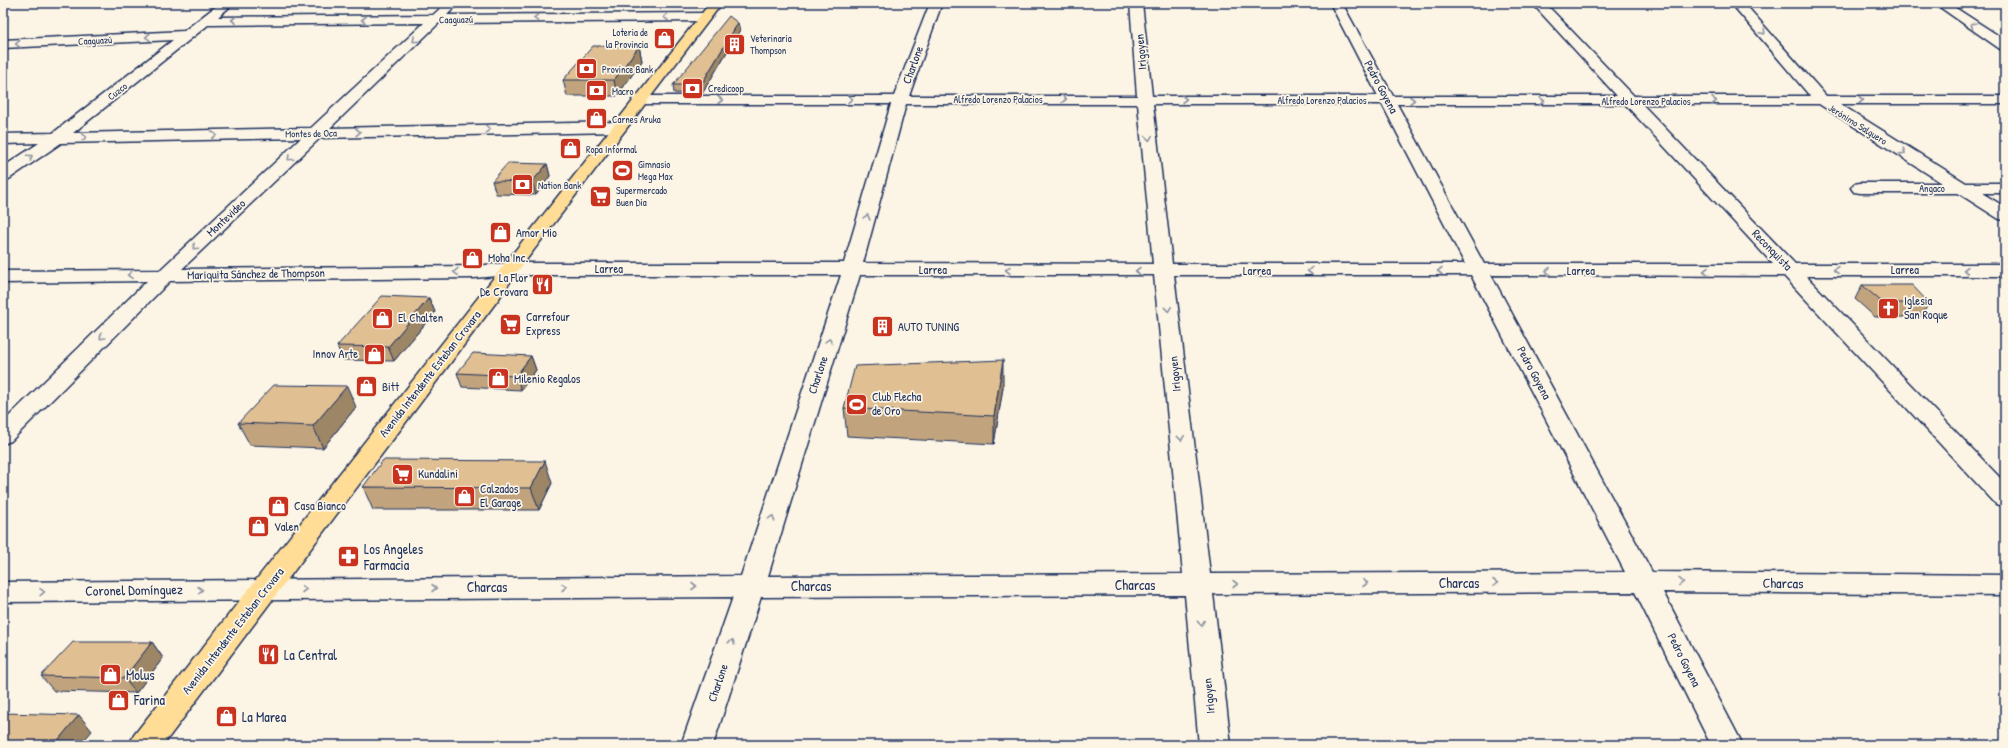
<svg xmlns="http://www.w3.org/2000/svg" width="2008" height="748" viewBox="0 0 2008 748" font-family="'Patrick Hand',sans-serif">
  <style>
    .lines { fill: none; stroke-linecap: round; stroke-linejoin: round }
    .minor-casing { stroke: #1b2f5e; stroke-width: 3 }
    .major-casing { stroke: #1b2f5e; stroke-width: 3 }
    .minor { fill: #fcf5e5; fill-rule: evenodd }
    .major { fill: #ffdd96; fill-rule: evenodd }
    .wall { fill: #c1a47e; stroke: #1b2f5e }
    .shaded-wall { fill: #9d8666; stroke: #1b2f5e }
    .building { fill: #e0bf92; stroke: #1b2f5e }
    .oneway { stroke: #8c92a2 }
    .labels { text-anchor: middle; stroke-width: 3.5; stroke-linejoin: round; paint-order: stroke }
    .far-street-label { font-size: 10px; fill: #1b2f5e; stroke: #fcf5e5 }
    .far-poi-label { font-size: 10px; fill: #1b2f5e; stroke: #fcf5e5; text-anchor: start }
    .street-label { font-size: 12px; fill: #1b2f5e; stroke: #fcf5e5 }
    .poi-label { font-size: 12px; fill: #1b2f5e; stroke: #fcf5e5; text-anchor: start }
    .near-poi-label { font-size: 14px; fill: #1b2f5e; stroke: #fcf5e5; text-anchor: start }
    .near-street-label { font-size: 14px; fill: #1b2f5e; stroke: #fcf5e5 }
  </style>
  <rect width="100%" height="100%" fill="#fcf5e5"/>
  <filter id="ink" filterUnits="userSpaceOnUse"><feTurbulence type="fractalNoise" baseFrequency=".025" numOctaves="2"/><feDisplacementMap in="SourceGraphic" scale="8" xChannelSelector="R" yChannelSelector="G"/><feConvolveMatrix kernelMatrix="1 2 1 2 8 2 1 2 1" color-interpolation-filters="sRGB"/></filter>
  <g filter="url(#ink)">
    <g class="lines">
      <defs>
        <path id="minor" d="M220 3H234L218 17 433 15 446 3H459L447 15 705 13 711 17 705 21 439 23 330 128 619 122 625 124 627 127 625 130 619 132 320 138 182 269 474 266 509 263H844L891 104H639L634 103 632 100 634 97 639 96H894L930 3H942L909 96H1137L1130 3H1142L1152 96H1378L1330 3H1342L1393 96H1617L1532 3H1545L1634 96H1810L1731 3H1744L1826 96H2005V104H1840L1966 183H2005V193H1982L2005 207V220L1999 219 1958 193H1860L1854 192 1851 188 1854 184 1860 183H1942L1819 104H1642L1795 264H2005V276H1806L2005 483V507L1996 504 1784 276 1491 275 1652 572 2005 575V595L1663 592 1743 745H1711L1635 592 1213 594 1231 745H1199L1185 595 761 597 713 745H681L733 597 3 602V582L741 576 841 275H509L474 278 170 281 11 441 3 444V422L147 281 3 283V271L160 270 301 138 61 143 9 179 3 180V167L39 143 3 144V134L53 133 173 40 3 48V40L184 31ZM424 23 311 128 73 133 208 25ZM906 104H1138L1153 264 863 263ZM1153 104H1382L1465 264H1172ZM1397 104H1625L1773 264H1484ZM860 275H1154L1183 574 768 576ZM1174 275H1471L1625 572 1210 574Z
          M1934 3H1948L2005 40V50L2000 49Z"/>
        <path id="major" d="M710 3H722L517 272 500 297 163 745H129L134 735Z"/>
      </defs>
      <use href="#minor" class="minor-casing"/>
      <use href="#major" class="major-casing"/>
      <use href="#minor" class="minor"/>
      <use href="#major" class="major"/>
    </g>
    <path class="wall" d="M740 30 702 94 674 93 673 85Z
      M639 46 642 61 617 96H567L563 80Z
      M547 164 550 176 536 195 496 194 492 181Z
      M1862 285 1929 303 1921 317H1875L1855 299Z
      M429 298 435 312 394 361 343 360 337 346Z
      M531 356 536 370 521 390 462 387 457 373Z
      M1003 387 994 444 847 436 844 408Z
      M356 407 323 448 250 445 238 423Z
      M552 483 539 510H373L363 487Z
      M152 642 163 658 136 693 54 691 41 676Z"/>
    <path class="shaded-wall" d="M738 23 740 30 702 94 701 85Z
      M639 46 642 61 617 96 614 80Z
      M547 164 550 176 536 195 532 182Z
      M429 298 435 312 394 361 388 347Z
      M531 356 536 370 521 390 516 376Z
      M1003 360V387L994 444V416Z
      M347 386 356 407 323 448 313 426Z
      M545 461 552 483 539 510 531 488Z
      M152 642 163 658 136 693 124 678Z
      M79 715 92 731 80 745H54Z"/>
    <path class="building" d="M729 16 738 23 701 85H673Z
      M593 46H639L614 80H563Z
      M508 163 547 164 532 182 492 181Z
      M1862 285H1912L1929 303H1883Z
      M382 296 429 298 388 347 337 346Z
      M473 353 531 356 516 376 457 373Z
      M1003 360 994 416 844 408 855 366Z
      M274 385 347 386 313 426 238 423Z
      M383 460 545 461 531 488 363 487Z
      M73 642H152L124 678 41 676Z
      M3 713 79 715 54 745H3Z"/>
    <defs><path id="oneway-chevron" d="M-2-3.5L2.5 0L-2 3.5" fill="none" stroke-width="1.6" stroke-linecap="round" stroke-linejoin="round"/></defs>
    <g class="oneway">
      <use href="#oneway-chevron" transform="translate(666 17) rotate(179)"/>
      <use href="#oneway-chevron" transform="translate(536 18) rotate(179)"/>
      <use href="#oneway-chevron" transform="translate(234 20) rotate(180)"/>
      <use href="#oneway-chevron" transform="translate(364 20) rotate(180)"/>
      <use href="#oneway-chevron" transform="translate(1973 25) rotate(-146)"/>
      <use href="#oneway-chevron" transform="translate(1763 32) rotate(49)"/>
      <use href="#oneway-chevron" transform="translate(148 37) rotate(177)"/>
      <use href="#oneway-chevron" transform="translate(415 40) rotate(137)"/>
      <use href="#oneway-chevron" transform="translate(18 44) rotate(177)"/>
      <use href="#oneway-chevron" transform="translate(850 99)"/>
      <use href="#oneway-chevron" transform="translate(1064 99)"/>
      <use href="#oneway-chevron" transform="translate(1184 99)"/>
      <use href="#oneway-chevron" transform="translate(720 100)"/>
      <use href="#oneway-chevron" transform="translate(1412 100)"/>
      <use href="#oneway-chevron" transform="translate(1861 100)"/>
      <use href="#oneway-chevron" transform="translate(1542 101)"/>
      <use href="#oneway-chevron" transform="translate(1714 101)"/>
      <use href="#oneway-chevron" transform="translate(488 129) rotate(-1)"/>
      <use href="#oneway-chevron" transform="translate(358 132) rotate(-1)"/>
      <use href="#oneway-chevron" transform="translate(214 135) rotate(-1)"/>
      <use href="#oneway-chevron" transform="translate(84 137) rotate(-1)"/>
      <use href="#oneway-chevron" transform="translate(1149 138) rotate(83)"/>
      <use href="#oneway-chevron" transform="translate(1903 152) rotate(32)"/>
      <use href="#oneway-chevron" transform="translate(30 157) rotate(-35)"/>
      <use href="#oneway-chevron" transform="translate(290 158) rotate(137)"/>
      <use href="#oneway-chevron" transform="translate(867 217) rotate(-74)"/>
      <use href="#oneway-chevron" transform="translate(195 247) rotate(137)"/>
      <use href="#oneway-chevron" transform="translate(1008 270) rotate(-180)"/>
      <use href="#oneway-chevron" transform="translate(1836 270) rotate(180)"/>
      <use href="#oneway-chevron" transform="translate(1966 270) rotate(180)"/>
      <use href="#oneway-chevron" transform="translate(1138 271) rotate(-180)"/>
      <use href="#oneway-chevron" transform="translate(1310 271) rotate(-180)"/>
      <use href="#oneway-chevron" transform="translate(1440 271) rotate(-180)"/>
      <use href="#oneway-chevron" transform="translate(1548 271) rotate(180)"/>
      <use href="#oneway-chevron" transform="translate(1706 271) rotate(180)"/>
      <use href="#oneway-chevron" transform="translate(456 272) rotate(179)"/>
      <use href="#oneway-chevron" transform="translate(130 275) rotate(179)"/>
      <use href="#oneway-chevron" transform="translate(1168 309) rotate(84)"/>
      <use href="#oneway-chevron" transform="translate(102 337) rotate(135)"/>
      <use href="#oneway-chevron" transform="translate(829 341) rotate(-72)"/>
      <use href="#oneway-chevron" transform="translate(1181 438) rotate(84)"/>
      <use href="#oneway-chevron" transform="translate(772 518) rotate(-72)"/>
      <use href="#oneway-chevron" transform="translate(1681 582) rotate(1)"/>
      <use href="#oneway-chevron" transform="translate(1365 583)"/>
      <use href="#oneway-chevron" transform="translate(1495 583)"/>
      <use href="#oneway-chevron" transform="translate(1235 584)"/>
      <use href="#oneway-chevron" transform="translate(694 586)"/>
      <use href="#oneway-chevron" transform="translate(564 587)"/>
      <use href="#oneway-chevron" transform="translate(434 588)"/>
      <use href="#oneway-chevron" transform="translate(304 589)"/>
      <use href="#oneway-chevron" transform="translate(200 590) rotate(-1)"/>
      <use href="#oneway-chevron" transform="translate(42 592) rotate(-1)"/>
      <use href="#oneway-chevron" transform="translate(1201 623) rotate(84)"/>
      <use href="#oneway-chevron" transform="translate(732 642) rotate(-71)"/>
    </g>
  </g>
  <defs>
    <symbol id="shop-square" viewBox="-11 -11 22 22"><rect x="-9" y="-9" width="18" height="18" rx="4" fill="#c8321e" stroke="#fcf5e5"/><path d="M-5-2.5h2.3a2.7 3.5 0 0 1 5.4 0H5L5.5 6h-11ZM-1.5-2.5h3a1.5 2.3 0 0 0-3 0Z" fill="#fff"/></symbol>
    <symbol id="building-square" viewBox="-11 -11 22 22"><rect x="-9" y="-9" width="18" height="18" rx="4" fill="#c8321e" stroke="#fcf5e5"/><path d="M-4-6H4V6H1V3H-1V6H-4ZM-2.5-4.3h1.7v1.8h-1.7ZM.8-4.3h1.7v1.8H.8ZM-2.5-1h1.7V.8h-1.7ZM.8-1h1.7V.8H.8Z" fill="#fff"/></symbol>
    <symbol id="bank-square" viewBox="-11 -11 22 22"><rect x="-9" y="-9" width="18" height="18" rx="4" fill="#c8321e" stroke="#fcf5e5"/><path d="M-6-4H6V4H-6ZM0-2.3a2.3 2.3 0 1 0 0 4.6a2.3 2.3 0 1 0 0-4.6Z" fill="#fff"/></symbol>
    <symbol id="stadium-square" viewBox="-11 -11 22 22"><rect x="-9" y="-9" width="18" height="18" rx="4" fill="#c8321e" stroke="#fcf5e5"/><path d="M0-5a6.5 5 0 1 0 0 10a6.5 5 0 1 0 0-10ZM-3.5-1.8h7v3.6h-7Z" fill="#fff"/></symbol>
    <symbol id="supermarket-square" viewBox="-11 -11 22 22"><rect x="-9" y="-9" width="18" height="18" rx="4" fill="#c8321e" stroke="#fcf5e5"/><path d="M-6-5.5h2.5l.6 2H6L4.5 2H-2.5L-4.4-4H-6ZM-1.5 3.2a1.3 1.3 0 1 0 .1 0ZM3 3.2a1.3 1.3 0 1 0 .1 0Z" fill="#fff"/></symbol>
    <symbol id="restaurant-square" viewBox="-11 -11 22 22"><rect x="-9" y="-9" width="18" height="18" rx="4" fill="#c8321e" stroke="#fcf5e5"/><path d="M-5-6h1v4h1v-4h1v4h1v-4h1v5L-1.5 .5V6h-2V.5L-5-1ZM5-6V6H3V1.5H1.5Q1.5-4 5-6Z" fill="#fff"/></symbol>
    <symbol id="church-square" viewBox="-11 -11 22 22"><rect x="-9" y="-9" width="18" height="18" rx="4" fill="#c8321e" stroke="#fcf5e5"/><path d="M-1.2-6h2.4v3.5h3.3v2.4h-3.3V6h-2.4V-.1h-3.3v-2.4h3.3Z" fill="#fff"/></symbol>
    <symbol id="pharmacy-square" viewBox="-11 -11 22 22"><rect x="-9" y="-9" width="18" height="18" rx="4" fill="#c8321e" stroke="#fcf5e5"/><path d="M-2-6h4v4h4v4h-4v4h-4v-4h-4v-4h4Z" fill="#fff"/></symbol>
  </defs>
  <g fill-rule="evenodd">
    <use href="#shop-square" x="652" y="26" width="25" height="25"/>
    <use href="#building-square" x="722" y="32" width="25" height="25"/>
    <use href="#bank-square" x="574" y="56" width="25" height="25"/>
    <use href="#bank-square" x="680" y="76" width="25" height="25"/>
    <use href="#bank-square" x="584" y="78" width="25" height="25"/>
    <use href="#shop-square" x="584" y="106" width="25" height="25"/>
    <use href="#shop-square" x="558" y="136" width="25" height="25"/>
    <use href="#stadium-square" x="610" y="158" width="25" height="25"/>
    <use href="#bank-square" x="510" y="172" width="25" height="25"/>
    <use href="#supermarket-square" x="588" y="184" width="25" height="25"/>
    <use href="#shop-square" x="488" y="220" width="25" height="25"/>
    <use href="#shop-square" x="460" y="246" width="25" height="25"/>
    <use href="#restaurant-square" x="530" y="272" width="25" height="25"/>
    <use href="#church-square" x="1876" y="296" width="25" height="25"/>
    <use href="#shop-square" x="370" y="306" width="25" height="25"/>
    <use href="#supermarket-square" x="498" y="312" width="25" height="25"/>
    <use href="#building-square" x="870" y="314" width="25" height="25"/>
    <use href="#shop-square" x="362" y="342" width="25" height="25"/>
    <use href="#shop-square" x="486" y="366" width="25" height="25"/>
    <use href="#shop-square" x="354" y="374" width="25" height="25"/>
    <use href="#stadium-square" x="844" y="392" width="25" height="25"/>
    <use href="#supermarket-square" x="390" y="462" width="25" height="25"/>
    <use href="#shop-square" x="452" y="484" width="25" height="25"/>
    <use href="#shop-square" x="266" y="494" width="25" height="25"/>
    <use href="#shop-square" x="246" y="514" width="25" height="25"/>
    <use href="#pharmacy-square" x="336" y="544" width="25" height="25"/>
    <use href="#restaurant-square" x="256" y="642" width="25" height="25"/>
    <use href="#shop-square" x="98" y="662" width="25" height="25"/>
    <use href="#shop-square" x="106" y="688" width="25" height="25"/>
    <use href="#shop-square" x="214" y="704" width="25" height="25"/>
  </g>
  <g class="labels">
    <g class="far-street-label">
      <text transform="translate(456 19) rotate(-1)" y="4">Caaguazú</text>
      <text transform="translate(95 40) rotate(-3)" y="4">Caaguazú</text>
      <text transform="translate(117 91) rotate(-38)" y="4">Cuzco</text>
      <text x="998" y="103">Alfredo Lorenzo Palacios</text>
      <text x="1322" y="104">Alfredo Lorenzo Palacios</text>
      <text x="1646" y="105">Alfredo Lorenzo Palacios</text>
      <text transform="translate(1858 124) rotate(32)" y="4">Jerónimo Salguero</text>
      <text transform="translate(311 133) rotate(-1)" y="4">Montes de Oca</text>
      <text x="1932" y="192">Angaco</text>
    </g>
    <g class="far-poi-label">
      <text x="648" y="36" text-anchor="end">Loteria de<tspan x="648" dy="12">la Provincia</tspan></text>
      <text x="750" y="42">Veterinaria<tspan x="750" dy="12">Thompson</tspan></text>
      <text x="602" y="73">Province Bank</text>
      <text x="708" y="92">Credicoop</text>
      <text x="612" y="95">Macro</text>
      <text x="612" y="123">Carnes Aruka</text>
      <text x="586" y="153">Ropa Informal</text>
      <text x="638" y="168">Gimnasio<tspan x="638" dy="12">Mega Max</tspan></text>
      <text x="538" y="189">Nation Bank</text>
      <text x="616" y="194">Supermercado<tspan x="616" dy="12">Buen Dia</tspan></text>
    </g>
    <g class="street-label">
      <text transform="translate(1141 52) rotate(-95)" y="4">Irigoyen</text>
      <text transform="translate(913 65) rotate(-70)" y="4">Charlone</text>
      <text transform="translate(1381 87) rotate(62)" y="4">Pedro Goyena</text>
      <text transform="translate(226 218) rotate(-43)" y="4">Montevideo</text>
      <text transform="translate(1772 250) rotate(46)" y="4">Reconquista</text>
      <text x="609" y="273">Larrea</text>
      <text x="933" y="274">Larrea</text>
      <text x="1905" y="274">Larrea</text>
      <text x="1257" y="275">Larrea</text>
      <text x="1581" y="275">Larrea</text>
      <text transform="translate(256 274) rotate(-1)" y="4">Mariquita Sánchez de Thompson</text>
      <text transform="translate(1534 373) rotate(62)" y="4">Pedro Goyena</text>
      <text transform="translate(430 374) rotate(-52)" y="4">Avenida Intendente Esteban Crovara</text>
      <text transform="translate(1175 374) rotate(-96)" y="4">Irigoyen</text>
      <text transform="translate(818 375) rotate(-72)" y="4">Charlone</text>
      <text transform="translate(233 631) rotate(-52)" y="4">Avenida Intendente Esteban Crovara</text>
      <text transform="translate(1684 660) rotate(63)" y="4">Pedro Goyena</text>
      <text transform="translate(718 683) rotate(-71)" y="4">Charlone</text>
      <text transform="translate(1209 696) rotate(-96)" y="4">Irigoyen</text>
    </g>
    <g class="poi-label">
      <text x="516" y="237">Amor Mio</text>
      <text x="488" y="262">Moha Inc.</text>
      <text x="528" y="282" text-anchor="end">La Flor<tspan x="528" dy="14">De Crovara</tspan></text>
      <text x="1904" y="305">Iglesia<tspan x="1904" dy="14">San Roque</tspan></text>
      <text x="526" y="321">Carrefour<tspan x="526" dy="14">Express</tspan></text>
      <text x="398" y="322">El Chalten</text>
      <text x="898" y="331">AUTO TUNING</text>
      <text x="358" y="358" text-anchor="end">Innov Arte</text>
      <text x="514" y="383">Milenio Regalos</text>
      <text x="382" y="391">Bitt</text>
      <text x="872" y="401">Club Flecha<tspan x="872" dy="14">de Oro</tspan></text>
      <text x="418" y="478">Kundalini</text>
      <text x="480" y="493">Calzados<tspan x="480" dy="14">El Garage</tspan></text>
      <text x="294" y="510">Casa Bianco</text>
      <text x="274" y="531">Valen</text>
    </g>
    <g class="near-poi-label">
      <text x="364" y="554">Los Angeles<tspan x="364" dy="16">Farmacia</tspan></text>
      <text x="284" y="660">La Central</text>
      <text x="126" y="680">Molus</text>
      <text x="134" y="705">Farina</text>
      <text x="242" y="722">La Marea</text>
    </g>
    <g class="near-street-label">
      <text x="1459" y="588">Charcas</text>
      <text transform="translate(1783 583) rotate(1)" y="5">Charcas</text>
      <text x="1135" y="590">Charcas</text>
      <text x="811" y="591">Charcas</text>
      <text x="487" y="592">Charcas</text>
      <text transform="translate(134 590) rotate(-1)" y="5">Coronel Domínguez</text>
    </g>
  </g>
  <rect width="2008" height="748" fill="none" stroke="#fcf5e5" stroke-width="16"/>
  <rect x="8" y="8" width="1992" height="732" fill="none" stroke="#1b2f5e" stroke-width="1.5" filter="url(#ink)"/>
</svg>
